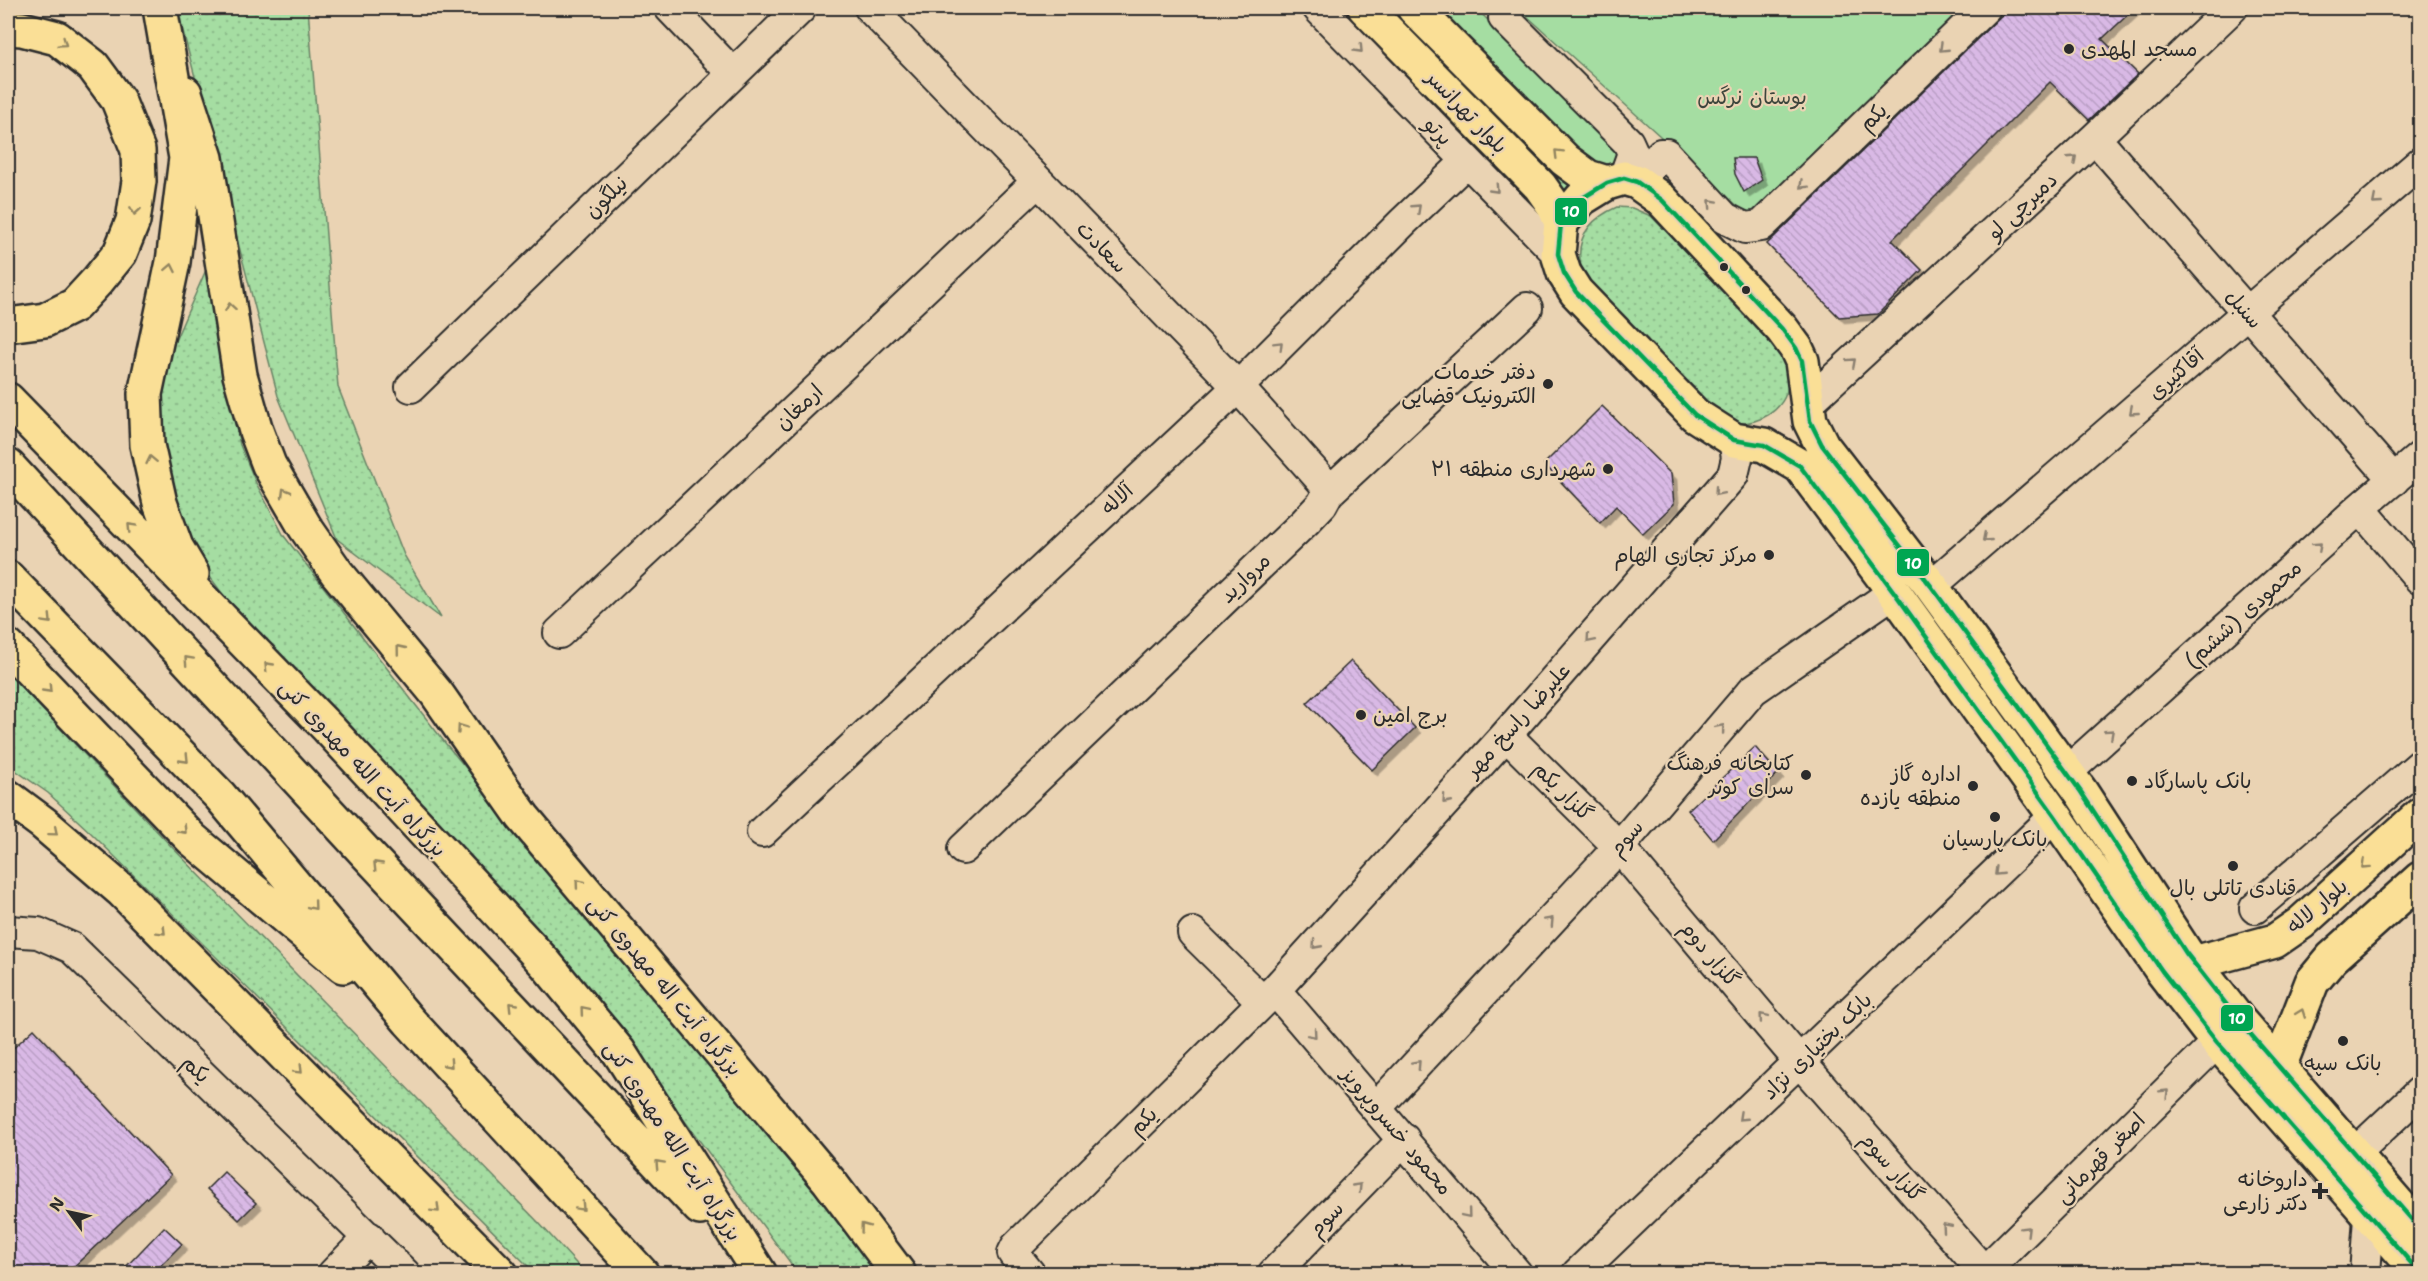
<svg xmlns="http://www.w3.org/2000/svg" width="2428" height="1281" viewBox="0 0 2428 1281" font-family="'Shantell Sans','Playpen Sans Arabic',sans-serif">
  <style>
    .grass { fill: url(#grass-dots); stroke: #688466; stroke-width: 1.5 }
    .park { fill: #a5dda2; stroke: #688466; stroke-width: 1.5 }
    .building { fill: url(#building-back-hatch); stroke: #2b2b2b; stroke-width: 1.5; filter: url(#shadow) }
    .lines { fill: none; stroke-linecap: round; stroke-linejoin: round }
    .minor-casing { stroke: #2b2b2b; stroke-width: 34 }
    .major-casing { stroke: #2b2b2b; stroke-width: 38 }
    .highway-casing { stroke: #2b2b2b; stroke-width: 38 }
    .minor { stroke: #ead3b3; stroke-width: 30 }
    .major { stroke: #fadf96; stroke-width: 33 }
    .highway { stroke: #fadf96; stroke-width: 33 }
    .bus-1-casing { stroke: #ead3b3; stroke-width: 9 }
    .bus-1 { stroke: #00a651; stroke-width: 4.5 }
    .oneway { stroke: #928560 }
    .oneway2 { stroke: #8a7f6f }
    .poi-dot { fill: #2b2b2b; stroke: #ead3b3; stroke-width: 2 }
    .labels { text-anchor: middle; stroke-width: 4.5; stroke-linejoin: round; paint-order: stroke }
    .poi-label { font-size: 21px; fill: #2b2b2b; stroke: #ead3b3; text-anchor: end }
    .park-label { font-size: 21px; fill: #3d463d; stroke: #ead3b3 }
    .street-label { font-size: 21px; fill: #2b2b2b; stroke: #ead3b3 }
    .line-badge { stroke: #ead3b3; stroke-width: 2 }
    .badge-label { font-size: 16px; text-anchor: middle; font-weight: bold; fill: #fff }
  </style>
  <defs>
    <pattern id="grass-dots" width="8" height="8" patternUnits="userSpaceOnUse" patternTransform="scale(1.5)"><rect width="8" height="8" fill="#a5dda2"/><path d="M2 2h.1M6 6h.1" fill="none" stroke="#8ebe8c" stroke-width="1.8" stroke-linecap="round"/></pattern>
    <pattern id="building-back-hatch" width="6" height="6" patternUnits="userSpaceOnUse" patternTransform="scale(1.5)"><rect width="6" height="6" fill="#d9b9e5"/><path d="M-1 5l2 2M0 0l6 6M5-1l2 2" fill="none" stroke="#ba9fc5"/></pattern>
    <filter id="shadow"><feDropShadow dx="5.5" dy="5.5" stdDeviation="0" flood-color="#0004"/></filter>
  </defs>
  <rect width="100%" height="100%" fill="#ead3b3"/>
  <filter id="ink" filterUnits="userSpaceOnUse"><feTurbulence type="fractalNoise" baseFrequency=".0167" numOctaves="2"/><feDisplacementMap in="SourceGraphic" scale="12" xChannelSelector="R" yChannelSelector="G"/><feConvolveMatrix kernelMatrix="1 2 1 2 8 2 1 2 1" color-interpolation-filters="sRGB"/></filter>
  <g filter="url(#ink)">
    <path class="grass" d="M177 8H308L338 387 404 555 441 618 337 539 278 396Z
      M1382 8H1398L1567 181 1572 187 1566 195Z
      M1617 207 1632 208 1651 216 1779 347C1782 355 1789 365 1789 374 1790 412 1756 428 1723 422L1584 277C1572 243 1585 221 1617 207Z
      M209 263 217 343 240 445 256 483 284 536 446 744 747 1105 883 1273H798L603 1011 227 600 202 566 183 531 162 439V394L168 357Z
      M8 673 169 844 539 1223 585 1273H535L91 833 48 793 8 765Z"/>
    <path class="park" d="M1427 8H1476L1620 155 1621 161 1605 168 1576 160Z
      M1518 8H1967L1752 219Z"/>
    <path class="building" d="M2009 8H2135L2102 39 2138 74 2089 120 2050 82 1892 240 1922 270 1878 314 1839 317 1767 244Z
      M1733 158H1754L1762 180 1744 192 1735 174Z
      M1602 406 1671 474 1674 504 1643 534 1616 506 1600 523 1544 464Z
      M1351 661 1415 728 1372 770 1307 703Z
      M1755 747 1778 773 1713 840 1688 810Z
      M34 1029 171 1175 66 1274H8V1053Z
      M224 1172 256 1203 239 1220 207 1189Z
      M164 1227 182 1244 152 1274H119Z"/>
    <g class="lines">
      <defs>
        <path id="minor" d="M670 8 733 74
          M870 8 1238 387 1323 482 1328 493
          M1318 8 1558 254
          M1504 18 1628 142 1633 153 1624 178
          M2095 138 2394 480
          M1637 182 1661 154H1666L1725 218 1745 228 1761 226 1985 8
          M411 387 801 8
          M1809 402 2095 138 2232 8
          M2360 508 2420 579
          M1931 586 2420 163
          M559 633 1038 181
          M1506 735 1619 847 1800 1062 1986 1274
          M2067 772 2360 508 2420 457
          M762 832 1238 387 1403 222 1467 161
          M963 849 1305 522 1322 504 1328 493 1527 308
          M2255 908 2420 765
          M8 931 38 933 72 948 405 1274
          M1193 933 1263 1002
          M1275 990 1517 1274
          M1377 1107 1619 847 1753 690 1894 592
          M2354 1154 2420 1092
          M333 1274 369 1237
          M1030 1274 1013 1253 1016 1247 1275 990 1506 735 1733 475 1737 458 1734 440
          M1273 1274 1404 1139
          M1577 1274 2055 816
          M1982 1274 2217 1042
          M2365 1274 2369 1217"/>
        <path id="major" d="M1365 8 1540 186 1554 206 1561 223
          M1414 8 1565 160 1588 177 1607 183
          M185 93 206 158 240 375 256 431 269 465 305 527 337 573 437 694 523 817 829 1181 899 1274
          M8 797 43 823 121 890 501 1274
          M2194 963 2275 941 2301 923 2420 815
          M2279 1067 2312 982 2332 958 2420 879
          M2420 1229 2240 1022 2186 953 2081 792 1931 586 1822 445 1810 421 1802 361 1796 348 1782 329 1662 200 1637 182 1624 178 1607 183 1581 199 1561 223 1558 254 1564 273 1576 292 1695 415 1734 440 1764 445 1800 466 1894 592 2055 816 2162 971 2217 1042 2420 1273"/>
        <path id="highway" d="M160 8 186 158 173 262 145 394 147 445 160 503 176 547 192 574
          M8 28 22 29 57 38 93 66 118 100 138 150 139 181 133 221 120 253 98 280 75 305 45 320 8 325
          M8 400 328 728 546 964 619 1052 760 1274
          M8 466 366 853 700 1208
          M8 578 220 796 409 1021 642 1274
          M8 647 192 839 343 966"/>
      </defs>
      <use href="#minor" class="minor-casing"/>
      <use href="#major" class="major-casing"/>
      <use href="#highway" class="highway-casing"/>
      <use href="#minor" class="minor"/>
      <use href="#major" class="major"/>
      <use href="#highway" class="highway"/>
      <defs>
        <path id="bus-1" d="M2420 1229 2240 1022 2186 953 2081 792 1931 586 1822 445 1810 421 1802 361 1796 348 1782 329 1662 200 1637 182 1624 178 1607 183 1581 199 1561 223 1558 254 1564 273 1576 292 1695 415 1734 440 1764 445 1800 466 1894 592 2055 816 2162 971 2217 1042 2420 1273"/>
      </defs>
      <use href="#bus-1" class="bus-1-casing"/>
      <use href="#bus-1" class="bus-1"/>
    </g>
    <defs><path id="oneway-chevron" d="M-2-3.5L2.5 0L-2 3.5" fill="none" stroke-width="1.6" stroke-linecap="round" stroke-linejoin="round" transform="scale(1.5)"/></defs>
    <g class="oneway">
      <use href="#oneway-chevron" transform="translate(63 43) rotate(35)"/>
      <use href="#oneway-chevron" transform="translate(1558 153) rotate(-135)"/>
      <use href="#oneway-chevron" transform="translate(135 211) rotate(99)"/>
      <use href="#oneway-chevron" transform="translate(171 268) rotate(-79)"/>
      <use href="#oneway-chevron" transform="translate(230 307) rotate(-99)"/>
      <use href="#oneway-chevron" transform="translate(151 460) rotate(-102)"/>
      <use href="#oneway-chevron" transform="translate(285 492) rotate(-120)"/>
      <use href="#oneway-chevron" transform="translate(131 527) rotate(-134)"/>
      <use href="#oneway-chevron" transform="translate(48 620) rotate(46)"/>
      <use href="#oneway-chevron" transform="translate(400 649) rotate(-129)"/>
      <use href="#oneway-chevron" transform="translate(188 660) rotate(-133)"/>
      <use href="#oneway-chevron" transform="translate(268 666) rotate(-134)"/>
      <use href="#oneway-chevron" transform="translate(48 689) rotate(46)"/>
      <use href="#oneway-chevron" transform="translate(461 728) rotate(-125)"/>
      <use href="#oneway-chevron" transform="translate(185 759) rotate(46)"/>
      <use href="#oneway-chevron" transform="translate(183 830) rotate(46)"/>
      <use href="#oneway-chevron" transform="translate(54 832) rotate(40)"/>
      <use href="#oneway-chevron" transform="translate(377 865) rotate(-134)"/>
      <use href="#oneway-chevron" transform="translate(2365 865) rotate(138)"/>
      <use href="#oneway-chevron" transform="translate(579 883) rotate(-130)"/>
      <use href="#oneway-chevron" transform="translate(313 906) rotate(50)"/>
      <use href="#oneway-chevron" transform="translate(162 931) rotate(45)"/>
      <use href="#oneway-chevron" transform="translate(512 1006) rotate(-134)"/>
      <use href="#oneway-chevron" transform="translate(584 1010) rotate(-130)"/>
      <use href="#oneway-chevron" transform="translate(2301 1013) rotate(-69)"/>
      <use href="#oneway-chevron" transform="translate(449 1064) rotate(47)"/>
      <use href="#oneway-chevron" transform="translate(299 1070) rotate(45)"/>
      <use href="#oneway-chevron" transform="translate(659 1164) rotate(-133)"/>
      <use href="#oneway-chevron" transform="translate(581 1207) rotate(47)"/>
      <use href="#oneway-chevron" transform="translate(436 1209) rotate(45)"/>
      <use href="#oneway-chevron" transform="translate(864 1227) rotate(-127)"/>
    </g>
    <g class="oneway2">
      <use href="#oneway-chevron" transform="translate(1943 48) rotate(136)"/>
      <use href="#oneway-chevron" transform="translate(1359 49) rotate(46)"/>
      <use href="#oneway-chevron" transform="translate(2073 159) rotate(-43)"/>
      <use href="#oneway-chevron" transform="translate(1803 185) rotate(136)"/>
      <use href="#oneway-chevron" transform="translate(1495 189) rotate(46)"/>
      <use href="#oneway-chevron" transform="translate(2376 201) rotate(139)"/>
      <use href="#oneway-chevron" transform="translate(1712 203) rotate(-133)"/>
      <use href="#oneway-chevron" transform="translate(1417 208) rotate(-43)"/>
      <use href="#oneway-chevron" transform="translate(1279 345) rotate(-45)"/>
      <use href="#oneway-chevron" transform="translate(1852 362) rotate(-42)"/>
      <use href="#oneway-chevron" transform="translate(2133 411) rotate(139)"/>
      <use href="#oneway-chevron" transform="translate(1718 492) rotate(131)"/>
      <use href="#oneway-chevron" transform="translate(1986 538) rotate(139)"/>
      <use href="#oneway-chevron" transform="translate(2318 546) rotate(-42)"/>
      <use href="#oneway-chevron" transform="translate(1590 639) rotate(131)"/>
      <use href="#oneway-chevron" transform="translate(1721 728) rotate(-50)"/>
      <use href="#oneway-chevron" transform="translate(2110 733) rotate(-42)"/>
      <use href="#oneway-chevron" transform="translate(1446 800) rotate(132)"/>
      <use href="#oneway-chevron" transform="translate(1998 872) rotate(136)"/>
      <use href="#oneway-chevron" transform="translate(1550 921) rotate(-47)"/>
      <use href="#oneway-chevron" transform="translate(1316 945) rotate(132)"/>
      <use href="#oneway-chevron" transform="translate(1763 1017) rotate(-130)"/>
      <use href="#oneway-chevron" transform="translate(1313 1034) rotate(49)"/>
      <use href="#oneway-chevron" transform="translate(1417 1064) rotate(-47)"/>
      <use href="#oneway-chevron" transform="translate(2165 1093) rotate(-45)"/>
      <use href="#oneway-chevron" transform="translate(1742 1117) rotate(137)"/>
      <use href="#oneway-chevron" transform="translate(1358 1187) rotate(-46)"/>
      <use href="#oneway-chevron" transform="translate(1467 1214) rotate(50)"/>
      <use href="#oneway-chevron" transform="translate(1946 1227) rotate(-131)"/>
      <use href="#oneway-chevron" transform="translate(2026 1230) rotate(-45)"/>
    </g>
  </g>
  <g class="poi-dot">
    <circle cx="2069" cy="49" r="6"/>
    <circle cx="1724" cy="267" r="5"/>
    <circle cx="1746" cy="290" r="5"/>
    <circle cx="1548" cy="384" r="6"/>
    <circle cx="1608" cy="469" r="6"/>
    <circle cx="1769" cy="555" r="6"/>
    <circle cx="1361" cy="715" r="6"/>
    <circle cx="1806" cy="775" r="6"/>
    <circle cx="2132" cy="781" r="6"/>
    <circle cx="1973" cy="786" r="6"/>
    <circle cx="1995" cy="817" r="6"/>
    <circle cx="2233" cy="866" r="6"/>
    <circle cx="2343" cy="1041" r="6"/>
    <path d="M2317 1182h6v6h6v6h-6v6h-6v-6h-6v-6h6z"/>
  </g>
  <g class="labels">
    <g class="poi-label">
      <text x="2081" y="56" text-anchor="start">مسجد المهدی</text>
      <text x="1536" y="379">دفتر خدمات<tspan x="1536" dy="24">الکترونیک قضایی</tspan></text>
      <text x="1596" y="476">شهرداری منطقه ۲۱</text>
      <text x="1757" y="562">مرکز تجاری الهام</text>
      <text x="1373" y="722" text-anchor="start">برج امین</text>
      <text x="1794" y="770">کتابخانه فرهنگ<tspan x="1794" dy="24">سرای کوثر</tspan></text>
      <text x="1961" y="781">اداره گاز<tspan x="1961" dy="24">منطقه یازده</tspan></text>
      <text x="2144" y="788" text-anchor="start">بانک پاسارگاد</text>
      <text x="1995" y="846" text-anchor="middle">بانک پارسیان</text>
      <text x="2233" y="895" text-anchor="middle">قنادی تاتلی بال</text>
      <text x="2343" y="1070" text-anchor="middle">بانک سپه</text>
      <text x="2308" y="1186">داروخانه<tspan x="2308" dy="24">دکتر زارعی</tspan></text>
    </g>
    <g class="park-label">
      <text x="1752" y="104">بوستان نرگس</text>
    </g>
    <g class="street-label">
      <text transform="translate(1467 112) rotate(46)" y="7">بلوار تهرانسر</text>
      <text transform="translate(1873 117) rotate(-44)" y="7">یکم</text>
      <text transform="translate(1438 131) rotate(46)" y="7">پرتو</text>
      <text transform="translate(606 197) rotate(-44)" y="7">نیلگون</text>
      <text transform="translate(2022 206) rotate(-43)" y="7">دمیرچی لو</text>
      <text transform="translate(1102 247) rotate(46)" y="7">سعادت</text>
      <text transform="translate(2244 309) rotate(49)" y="7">سنبل</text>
      <text transform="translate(2176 374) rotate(-41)" y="7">آقاکثیری</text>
      <text transform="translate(799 407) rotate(-43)" y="7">ارمغان</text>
      <text transform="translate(1117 499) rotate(-43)" y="7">آلاله</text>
      <text transform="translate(1245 578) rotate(-44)" y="7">مروارید</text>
      <text transform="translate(2243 614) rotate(-42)" y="7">محمودی (ششم)</text>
      <text transform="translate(1518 720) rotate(-48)" y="7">علیرضا راسخ مهر</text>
      <text transform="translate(363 768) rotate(47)" y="7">بزرگراه آیت الله مهدوی کنی</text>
      <text transform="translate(1563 791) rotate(45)" y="7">گلزار یکم</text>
      <text transform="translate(1626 838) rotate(-49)" y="7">سوم</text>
      <text transform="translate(2317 906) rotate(-40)" y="7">بلوار لاله</text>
      <text transform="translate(1710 954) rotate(50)" y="7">گلزار دوم</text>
      <text transform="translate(665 986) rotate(50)" y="7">بزرگراه آیت اله مهدوی کنی</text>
      <text transform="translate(1817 1046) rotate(-44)" y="7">بابک بختیاری نژاد</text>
      <text transform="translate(196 1069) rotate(44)" y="7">یکم</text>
      <text transform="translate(1143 1121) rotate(-45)" y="7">یکم</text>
      <text transform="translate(1397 1131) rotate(50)" y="7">محمود خسروپرویز</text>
      <text transform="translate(673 1141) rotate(57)" y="7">بزرگراه آیت الله مهدوی کنی</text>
      <text transform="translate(2100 1158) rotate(-45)" y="7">اصغر قهرمانی</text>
      <text transform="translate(1892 1167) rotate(49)" y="7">گلزار سوم</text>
      <text transform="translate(1326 1219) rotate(-46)" y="7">سوم</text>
    </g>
  </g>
  <g class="line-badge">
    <rect x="1554" y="197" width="34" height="29" rx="6" fill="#00a651"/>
    <rect x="1896" y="548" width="34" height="29" rx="6" fill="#00a651"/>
    <rect x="2220" y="1004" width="34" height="28" rx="6" fill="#00a651"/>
  </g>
  <g class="badge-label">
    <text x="1571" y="217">10</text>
    <text x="1913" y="569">10</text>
    <text x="2237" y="1024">10</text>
  </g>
  <rect width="2428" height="1281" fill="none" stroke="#ead3b3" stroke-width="30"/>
  <rect x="15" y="15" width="2398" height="1251" fill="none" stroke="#2b2b2b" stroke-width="2" filter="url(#ink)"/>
  <g transform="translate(69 1212) rotate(303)" stroke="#ead3b3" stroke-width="4.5" paint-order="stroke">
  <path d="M0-4.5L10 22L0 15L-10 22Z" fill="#2b2b2b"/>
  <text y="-9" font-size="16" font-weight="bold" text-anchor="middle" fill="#2b2b2b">N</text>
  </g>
</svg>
